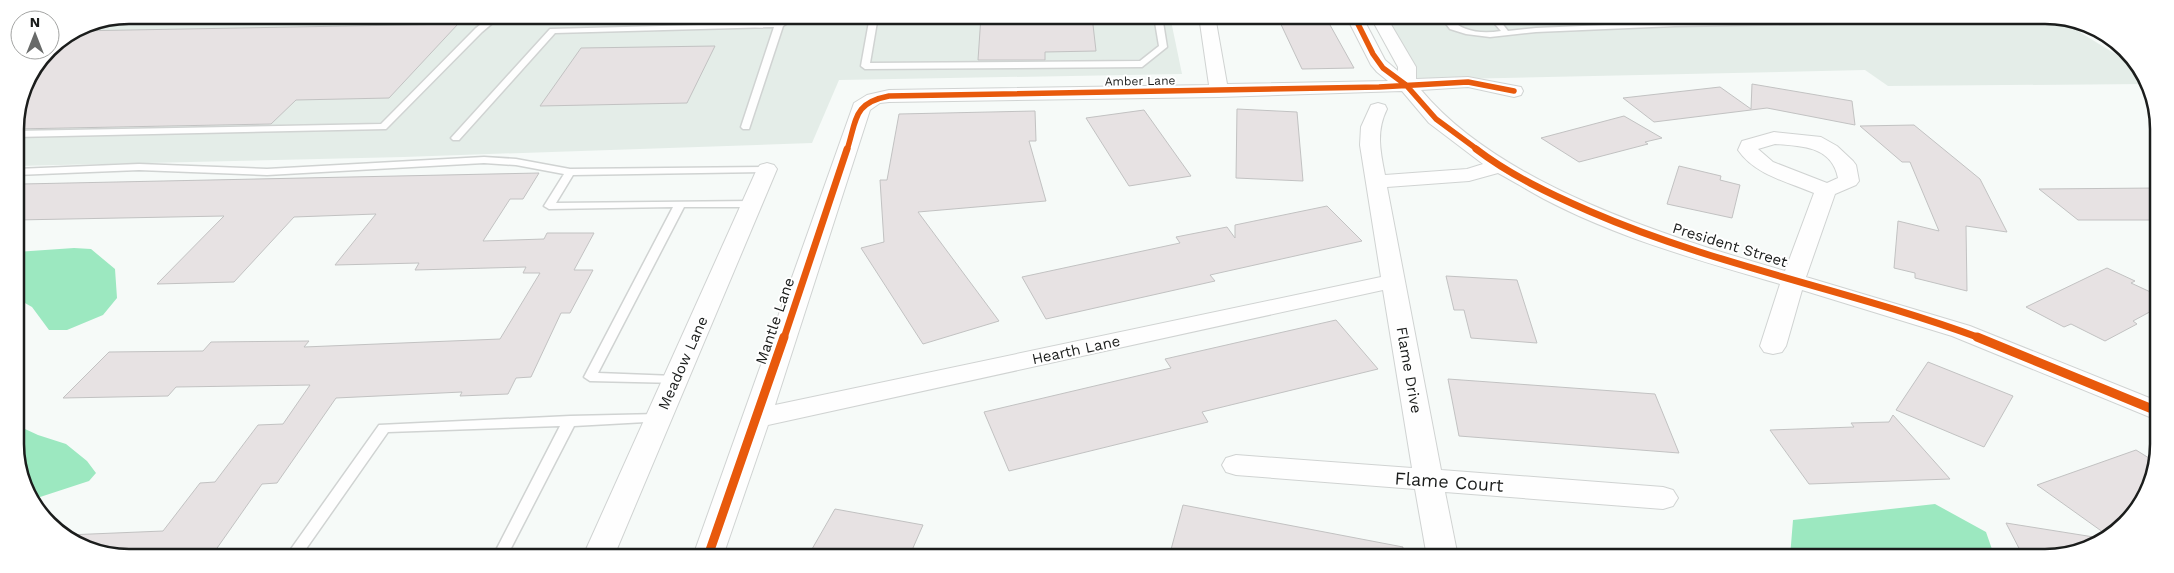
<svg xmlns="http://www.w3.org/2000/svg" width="2174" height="573" viewBox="0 0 2174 573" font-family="'Work Sans',sans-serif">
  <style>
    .built { fill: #e4ede8 }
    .water { fill: #9ce8c0 }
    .building { fill: #e7e2e3; stroke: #c2c2c2 }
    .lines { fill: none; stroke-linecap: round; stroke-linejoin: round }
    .lane-casing { stroke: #d0d3d2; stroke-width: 3 }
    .street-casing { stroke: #d0d3d2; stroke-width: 2 }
    .lane { fill: #fefefe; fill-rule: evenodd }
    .street { fill: #fefefe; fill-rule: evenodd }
    .cycleway-far2-casing { stroke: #fff; stroke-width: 8 }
    .cycleway-far1-casing { stroke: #fff; stroke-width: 10 }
    .cycleway-casing { stroke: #fff; stroke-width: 12 }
    .cycleway-far2 { stroke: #e8590c; stroke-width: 5.5 }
    .cycleway-far1 { stroke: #e8590c; stroke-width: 7 }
    .cycleway { stroke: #e8590c; stroke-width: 9 }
    .labels { text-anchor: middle; stroke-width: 4; stroke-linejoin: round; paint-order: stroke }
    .far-street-label { font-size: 12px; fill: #1b1d1c; stroke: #fff }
    .street-label { font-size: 15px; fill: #1b1d1c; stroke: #fff }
    .near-street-label { font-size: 18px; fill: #1b1d1c; stroke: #fff }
    .rim { fill: none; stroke: #1b1d1c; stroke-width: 2.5 }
  </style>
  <rect width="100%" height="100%" fill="#f6faf8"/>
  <path class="built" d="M129 15 1170 16 1182 74 839 80 812 143 404 157 16 166 15 122 24 85 47 50H50V47L86 24Z
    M1379 16 2055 17 2135 66 2145 84 1888 86 1865 70 1413 80Z"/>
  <path class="water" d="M74 248 91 249 115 269 117 298 103 315 67 330H49L32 307 16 298V252Z
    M17 428 25 429 38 435 66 444 87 461 96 473 89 481 34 499 17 467Z
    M1935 504 1986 532 1995 558 1790 557 1793 520Z"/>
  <path class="building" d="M981 16H1092L1096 51 1045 52V60H978Z
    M1277 16H1325L1354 68 1302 69Z
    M458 24 389 98 296 100 271 124 15 129 24 85 47 50H50V47L75 31Z
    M715 46 687 103 540 106 581 48Z
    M1752 84 1852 101 1855 125 1767 108 1654 122 1623 98 1720 87 1751 109Z
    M1237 109 1297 112 1303 181 1236 178Z
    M1144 110 1191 176 1129 186 1086 118Z
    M1035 111 1036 141H1029L1046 201 918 212 999 321 923 344 861 248 884 242 880 180H887L899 114Z
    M1624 116 1662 138 1645 142 1648 144 1579 162 1541 138Z
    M1914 125 1980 179 2007 232 1966 226 1967 291 1915 278V273L1894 268 1898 221 1939 231 1910 162H1902L1860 126Z
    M1679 166 1721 176 1720 180 1740 185 1732 218 1667 204Z
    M539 173 523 199H510L483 241 544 239 547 233H594L574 270H593L570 313H561L531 377 516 378 508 394 460 396 462 392 336 398 277 483 262 484 215 551 157 553 154 556H106L67 535 163 531 200 483 215 482 258 425 283 424 310 385 176 387 168 396 63 398 109 352 203 351 211 342 309 341 304 347 500 339 540 273H523L526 267 415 270 419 263 335 265 376 214 294 217 234 282 157 284 224 216 16 220V189L22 184Z
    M2157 188V220H2078L2039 189Z
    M1327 206 1362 241 1210 275 1215 281 1046 319 1022 277 1180 243 1176 237 1227 227 1235 238V225Z
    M2107 268 2135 281 2131 283 2157 295V308L2133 321 2137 324 2105 341 2071 324 2064 327 2026 307Z
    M1446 276 1517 280 1537 343 1471 338 1464 310H1454Z
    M1336 320 1378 369 1202 412 1208 422 1009 471 984 412 1171 368 1165 359Z
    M1928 362 2013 396 1984 447 1896 410Z
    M1448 379 1655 394 1679 453 1459 436Z
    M1893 415 1950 479 1809 484 1770 430 1854 427 1851 423 1889 422Z
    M2136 450 2157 463V467L2120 530 2107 535 2037 485Z
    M1183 505 1403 547 1402 557H1169Z
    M835 509 923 525 909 557 808 556Z
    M2006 523 2100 538 2052 558H2024Z"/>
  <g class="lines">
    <defs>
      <path id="lane" d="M127 15H318L314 17 109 19Z
        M493 15H502L482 32 386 129 15 137V131L381 124 476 28Z
        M789 16H798L783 26 749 129H743L741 127 774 27 555 33 459 140H453L451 138 550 29 777 23Z
        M870 16H878L870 63 1140 61 1159 46 1154 16H1162L1167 47 1142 67 865 69 861 66Z
        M1441 17H1449C1461 32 1481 34 1501 31L1489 17H1497L1508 31 1536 28 1675 22 2003 17 1993 21 1675 26 1536 32 1490 37 1466 34 1450 29Z
        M484 157 516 159 570 169 770 167 772 169 767 172 573 175 556 203 753 201 758 204 753 207H684L598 373 675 376 679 377 681 380 679 383 590 381 584 377 673 207 549 209 544 206 564 174 516 165 484 163 267 175 139 170 16 175V169L139 164 267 169Z
        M659 414 664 415 665 418 664 421 574 426 507 556H493L560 426 388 432 301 556H286L379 425 570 416Z"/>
      <path id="street" d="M1199 16H1215L1227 84 1388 81 1377 72 1371 65 1346 16H1362L1385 60 1398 71V67L1370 16H1386L1416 67V79L1468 77 1521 87 1523 91 1521 95 1514 97 1468 87 1421 90C1501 186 1668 237 1785 271L1814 193C1788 182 1755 175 1738 150L1742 141 1774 132 1821 137 1837 146 1853 161 1856 165 1859 181 1856 185 1835 194 1806 277 1970 326 2157 401V420L1952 336 1802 290 1786 346 1782 352 1773 354 1764 352 1760 346 1780 284C1701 261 1618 238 1544 199 1529 191 1513 181 1498 173L1469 181 1387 187 1441 470 1663 487 1673 490 1678 498 1673 506 1663 509 1445 492 1458 557H1427L1415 489 1236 475 1226 472 1222 465 1226 458 1236 455 1412 468 1383 290 768 425 723 556H693L854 103 867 95 889 90 1209 85ZM1402 91 1429 123 1483 164 1467 169 1385 175C1380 151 1376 131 1387 109L1385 105 1378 103 1371 105 1361 127 1360 145 1381 277 775 405 870 110 880 103 889 102 1219 97ZM1775 144C1801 146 1832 146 1838 178L1827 183 1773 162 1758 149Z
        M767 163 774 165 777 169 614 556H583L757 169 760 165Z"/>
    </defs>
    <use href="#lane" class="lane-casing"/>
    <use href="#street" class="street-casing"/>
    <use href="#lane" class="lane"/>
    <use href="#street" class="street"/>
    <defs>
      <path id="cycleway-far2" d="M1354 16 1373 54 1383 68 1406 85 1436 119 1478 150
        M847 150C857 119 853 103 889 96L1379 87 1468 82 1514 91"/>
      <path id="cycleway-far1" d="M1476 149C1510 175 1550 194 1589 211 1715 266 1851 290 1980 338
        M784 338 847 149"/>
      <path id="cycleway" d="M1977 337 2157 411
        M708 556 784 337"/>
    </defs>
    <use href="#cycleway-far2" class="cycleway-far2-casing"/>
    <use href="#cycleway-far1" class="cycleway-far1-casing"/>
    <use href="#cycleway" class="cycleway-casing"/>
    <use href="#cycleway-far2" class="cycleway-far2"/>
    <use href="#cycleway-far1" class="cycleway-far1"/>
    <use href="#cycleway" class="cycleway"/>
  </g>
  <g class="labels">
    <g class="far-street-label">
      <text transform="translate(1140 81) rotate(-1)" y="4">Amber Lane</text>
    </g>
    <g class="street-label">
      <text transform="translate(1730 245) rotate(17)" y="5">President Street</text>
      <text transform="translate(775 321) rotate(-71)" y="5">Mantle Lane</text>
      <text transform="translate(1076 350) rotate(-12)" y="5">Hearth Lane</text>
      <text transform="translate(683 363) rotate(-66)" y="5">Meadow Lane</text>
      <text transform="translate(1409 370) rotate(80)" y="5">Flame Drive</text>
    </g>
    <g class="near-street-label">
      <text transform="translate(1449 482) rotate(4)" y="6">Flame Court</text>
    </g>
  </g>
  <path d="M0 0H2174V573H0ZM129 24H2045A105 105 0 0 1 2150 129V444A105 105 0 0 1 2045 549H129A105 105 0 0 1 24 444V129A105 105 0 0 1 129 24Z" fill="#fff" fill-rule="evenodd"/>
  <path class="rim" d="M129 24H2045A105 105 0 0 1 2150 129V444A105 105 0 0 1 2045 549H129A105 105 0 0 1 24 444V129A105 105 0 0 1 129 24Z"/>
  <g transform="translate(35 35)"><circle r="24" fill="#ffffff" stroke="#a4a5a4"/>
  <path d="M0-4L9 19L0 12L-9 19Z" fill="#686a69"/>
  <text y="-8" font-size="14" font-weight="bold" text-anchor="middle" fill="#1b1d1c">N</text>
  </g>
</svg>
